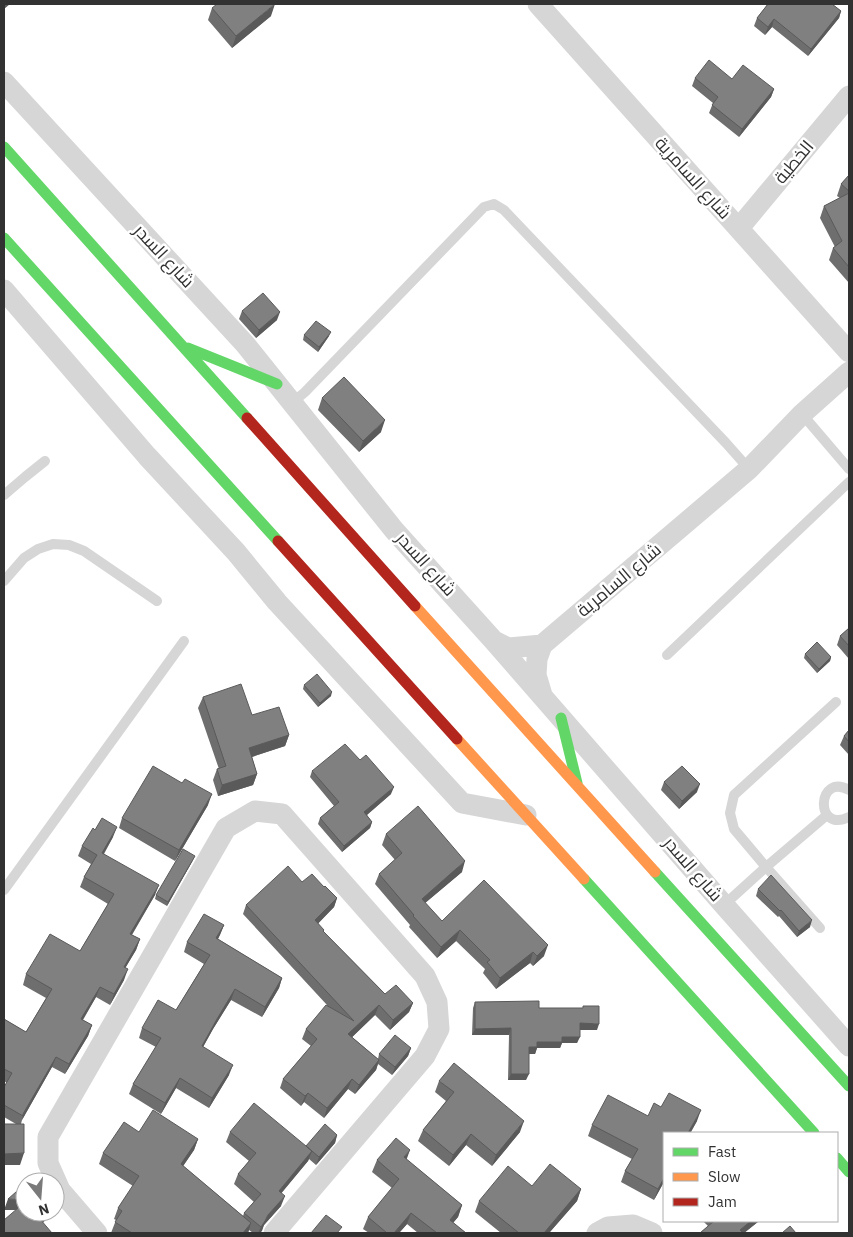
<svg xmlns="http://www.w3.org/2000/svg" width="853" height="1237" viewBox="0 0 853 1237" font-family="'IBM Plex Sans',Cairo,sans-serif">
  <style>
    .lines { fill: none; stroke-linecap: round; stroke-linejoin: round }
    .lane { stroke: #d6d6d6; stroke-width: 10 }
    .street { stroke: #d6d6d6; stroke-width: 21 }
    .fast { stroke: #63d668; stroke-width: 11 }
    .slow { stroke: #ff974d; stroke-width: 11 }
    .jam { stroke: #b3261e; stroke-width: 11 }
    .wall { fill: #6e6e6e }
    .shaded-wall { fill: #5a5a5a }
    .building { fill: #808080; stroke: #5a5a5a }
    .labels { text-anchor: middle; stroke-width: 5; stroke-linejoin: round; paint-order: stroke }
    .street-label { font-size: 18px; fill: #323232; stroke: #fff }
  </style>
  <rect width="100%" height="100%" fill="#fff"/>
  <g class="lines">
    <path class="lane" d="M292 403 305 392 484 207 494 204 504 210 726 443 749 469
      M802 414 849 469
      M4 495 25 477 45 461
      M4 581 24 558 38 549 53 544 69 545 84 551 157 601
      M667 655 849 482
      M849 790C817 772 814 834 849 817
      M4 890 184 641
      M724 905 766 867 827 815
      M820 928 766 867 734 829 730 813 734 795 836 702"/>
    <path class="street" d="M538 4 849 352
      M4 82 245 344 394 530 494 641 724 905 849 1046
      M739 228 849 96
      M4 290 147 456 236 552 277 602 462 803 526 815
      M494 641 508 648 542 645 749 469 802 414 849 372
      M542 645 537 659 536 675 542 695
      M97 1233 60 1190 48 1163V1137L226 828 255 811 282 814 425 976 437 1002 439 1029 425 1056 274 1233
      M597 1233 608 1227 633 1225 652 1233"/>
    <path class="fast" d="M4 147 247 418
      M4 238 278 541
      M188 348 277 384
      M561 718 577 783
      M655 872 849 1086
      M584 879 814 1133
      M837 1158 849 1172"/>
    <path class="slow" d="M415 606 655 872
      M457 739 584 879"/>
    <path class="jam" d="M247 418 415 606
      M278 541 457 739"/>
  </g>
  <path class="wall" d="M766 4H832L841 11 839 18 808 56 772 27 765 35 754 26 757 18 767 5Z
    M212 8 271 16 232 48 208 20Z
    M695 78 732 79 774 89 771 97 739 137 709 113 713 103 692 86Z
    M849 175V283L829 260 833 248 835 247 820 218 824 206 840 198 837 196 841 184Z
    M242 311 277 320 256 338 239 319Z
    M304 335 329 336 318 352 303 340Z
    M322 398 381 432 359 452 318 410Z
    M849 628V659L837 645 840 636Z
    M805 654 831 657 830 661 817 673 804 658Z
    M304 685 331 696 318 707 303 689Z
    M203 697 252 715 289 735 285 746 252 757 257 774 253 785 218 796 213 780 217 769H219L198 708Z
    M849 730V755L840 745 844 736Z
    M360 760 391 794 367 815 372 822 370 828 342 852 318 824 320 818 334 806 310 777 312 771Z
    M664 782 697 792 679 809 661 790Z
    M208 805 175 861 119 828 122 818Z
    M386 834 462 872 425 903 442 921 544 956 533 966 530 963 496 989 483 973 485 969 456 941 437 958 409 927 410 925 375 884 379 874 395 860 382 845Z
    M113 837 104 854 155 895 132 935 140 939 136 950 125 968 124 980 110 1005 96 997 83 1020 92 1025 88 1036 65 1074 52 1067 22 1120 21 1124 20 1165H4V1124H16L4 1117V1087L7 1083 4 1081V1019L26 1032 46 998 23 985 26 974 80 951 108 904 80 887 84 877 91 864 78 856 82 846Z
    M193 860 167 906 155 899 156 895Z
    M302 882 324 887 337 898 334 907 318 923 324 932 385 994 413 1003 409 1012 390 1030 375 1015 352 1037 378 1059 379 1054 411 1048 408 1056 392 1075 378 1064 376 1070 355 1094 348 1089 324 1118 304 1102 301 1106 280 1088 283 1079 311 1046 302 1039 306 1029 327 1005 243 914 246 905Z
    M758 889 810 927 797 937 779 916 778 917 756 896Z
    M224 925 218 939 282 978 279 988 262 1017 231 1000 213 1029 203 1047 229 1075 209 1108 176 1088 161 1114 129 1094 133 1084 156 1047 139 1038 142 1028 176 1010 204 964 184 952 187 942Z
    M475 1002 539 1008H583V1006L597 1030H580L577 1043H562L560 1048H537L535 1054H529L526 1080H508L509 1035H472L473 1008Z
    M439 1081 520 1132 492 1166 466 1145 449 1166 418 1141 423 1130 446 1101 435 1092Z
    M661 1107 697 1121 654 1200 621 1182 625 1171 632 1159 588 1136 592 1125 648 1116Z
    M139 1132 198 1139 194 1150 183 1166 243 1216 244 1213 254 1202 234 1184 238 1174 249 1161 226 1142 230 1132 306 1146 337 1135 335 1143 316 1165 309 1159 308 1161 281 1193V1206L264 1225 260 1233H253L249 1230 248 1233H111L116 1220 114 1219 118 1208 133 1186 99 1164 103 1153Z
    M406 1159 462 1205 458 1217 453 1223 466 1233H418L407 1224 399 1233H369L363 1229 368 1217 392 1188 372 1172 377 1160Z
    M532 1186 581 1189 577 1201 549 1233H501L475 1212 479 1201Z
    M703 1221H759L744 1233H700L708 1226Z"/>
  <path class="shaded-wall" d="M4 4H10L4 9Z
    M275 4 271 16 232 48 236 36Z
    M841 11 839 18 808 56 811 49Z
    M774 19 772 27 765 35 768 27Z
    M774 89 771 97 739 137 742 129Z
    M280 312 277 320 256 338 259 330Z
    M331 332 329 336 318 352 319 347Z
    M385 420 381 432 359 452 363 441Z
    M831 657 830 661 817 673 819 669Z
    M332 692 331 696 318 707 320 703Z
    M289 735 285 746 245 759 249 748Z
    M257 774 253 785 218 796 222 785Z
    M700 784 697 792 679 809 682 801Z
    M394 787 391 794 362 819 364 812Z
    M212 794 208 805 175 861 179 850Z
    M372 822 370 828 342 852 344 846Z
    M117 827 113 837 98 863 102 853Z
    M195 856 193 860 167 906 168 902Z
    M465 861 462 872 418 909 422 899Z
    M159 885 155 895 126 944 130 934Z
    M337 898 334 907 312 930 315 920Z
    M812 920 810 927 797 937 799 931Z
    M224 925 220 935 213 948 216 938Z
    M460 930 456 941 437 958 441 947Z
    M140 939 136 950 120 977 124 967Z
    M548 945 544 956 533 966 537 956Z
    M533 952 530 963 496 989 500 978Z
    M128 969 124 980 110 1005 114 994Z
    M282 978 279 988 262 1017 265 1007Z
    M100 987 96 997 77 1029 81 1019Z
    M235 989 231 1000 213 1029 198 1056 202 1046 217 1019Z
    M413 1003 409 1012 390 1030 393 1020Z
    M379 1005 375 1015 345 1044 348 1034Z
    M580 1023 599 1024 597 1030H577Z
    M92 1025 88 1036 65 1074 69 1064Z
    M511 1028 509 1035H472L475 1029Z
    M562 1037H580L577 1043H562L560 1048H537L535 1054H527L529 1047 537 1042Z
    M411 1048 408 1056 392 1075 395 1067Z
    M56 1057 52 1067 22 1120 23 1116V1115Z
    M379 1060 376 1070 355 1094 359 1085Z
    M233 1065 229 1075 209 1108 212 1098Z
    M511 1074H529L526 1080H508Z
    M180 1078 176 1088 161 1114 165 1103Z
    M352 1079 348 1089 324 1118 327 1108Z
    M308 1093 304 1102 301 1106 305 1096Z
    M701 1110 697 1121 690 1133H688Z
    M524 1121 520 1132 492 1166 496 1155Z
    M471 1134 466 1145 449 1166 453 1155Z
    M337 1135 335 1143 316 1165 319 1157Z
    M198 1139 194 1150 177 1175 181 1164Z
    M410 1150 406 1161 404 1157Z
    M312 1151 308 1161 275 1201 279 1191Z
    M24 1153 20 1165H4V1154Z
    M664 1178V1182L654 1200 658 1189Z
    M581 1189 577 1201 549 1233H544Z
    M285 1196 281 1206 264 1225 262 1231 260 1233H258L261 1227 268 1215Z
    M8 1199 25 1200V1205L23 1210H4Z
    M462 1205 458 1217 446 1231 450 1220Z
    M48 1212H51L49 1217 36 1229 40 1219Z
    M411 1213 407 1224 399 1233H394Z
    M751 1221H759L744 1233H739L740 1230Z
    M251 1223 248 1233H243Z"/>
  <path class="building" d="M217 4H275L236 36 212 8Z
    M768 4H832L841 11 811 49 774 19 768 27 757 18Z
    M709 60 732 79 743 65 774 89 742 129 712 105 718 97 695 78Z
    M849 175V191L841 184Z
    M849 193V267L833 248 842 241 824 206Z
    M263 293 280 312 259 330 242 311Z
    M316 321 331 332 319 347 304 335Z
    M344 377 385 420 363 441 322 398Z
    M849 628V646L840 636Z
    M817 642 831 657 819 669 805 654Z
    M317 674 332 692 320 703 304 685Z
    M241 684 252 715 279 707 289 735 249 748 257 774 222 785 217 769 226 766 203 697Z
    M849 730V742L844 736Z
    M345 744 360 760 366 755 394 787 364 812 372 822 344 846 320 818 339 802 312 771Z
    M153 766 182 783 185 779 212 794 179 850 122 818Z
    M682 766 700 784 682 801 664 782Z
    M418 806 465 861 422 899 442 921 484 880 548 945 537 956 533 952 500 978 487 962 490 960 460 930 441 947 413 916 414 915 379 874 402 853 386 834Z
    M102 818 117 827 102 853 159 885 130 934 140 939 124 967 128 969 114 994 100 987 81 1019 92 1025 69 1064 56 1057 23 1114V1116L4 1105V1087L12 1073 4 1069V1019L26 1032 52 989 26 974 50 934 80 951 114 894 84 877 97 855 82 846 93 828 95 830Z
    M183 849 195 856 168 902 156 895Z
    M288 866 302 882 312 874 324 887 325 886 337 898 315 920 324 930 323 931 385 994 396 985 413 1003 393 1020 379 1005 348 1034 379 1060 359 1085 352 1079 327 1108 308 1093 305 1096 283 1079 317 1039 306 1029 326 1005 354 1021 246 905Z
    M771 875 812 920 799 931 781 910 780 911 758 889Z
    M204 914 224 925 216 938 282 978 265 1007 235 989 217 1019 202 1046 233 1065 212 1098 180 1078 165 1103 133 1084 161 1038 142 1028 158 1000 176 1010 210 955 187 942Z
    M539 1001V1008H583V1006H599V1024L580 1023V1037H562V1042H537V1047H529V1074H511V1028L475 1029V1002Z
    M395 1035 411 1048 395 1067 379 1054Z
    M454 1063 524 1121 496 1155 471 1134 453 1155 423 1130 454 1092 439 1081Z
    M669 1093 701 1110 688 1133H664V1178L658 1189 625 1171 638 1149 592 1125 608 1095 648 1116 654 1103 661 1107Z
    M254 1103 312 1151 279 1191 285 1196 268 1215 265 1221 261 1227 244 1213 261 1194 238 1174 256 1153 230 1132Z
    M153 1110 198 1139 181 1164 251 1223 243 1233H132L115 1222 122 1211 118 1208 139 1176 103 1153 124 1122 139 1132Z
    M4 1124H24V1153L4 1154Z
    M325 1124 337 1135 319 1157 306 1146Z
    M396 1138 410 1150 404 1157 462 1205 450 1220 466 1233H437L411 1213 394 1233H387L368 1217 399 1179 377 1160Z
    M550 1164 581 1189 544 1233H519L479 1201 508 1166 532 1186Z
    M25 1184V1200L8 1199Z
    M25 1202V1212H48L40 1219 52 1233H4V1220Z
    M326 1215 342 1227 337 1233H311Z
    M714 1221H751L740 1230 743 1233H700Z
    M790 1226 796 1233H782Z"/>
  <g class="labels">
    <g class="street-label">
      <text transform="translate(794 162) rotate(-50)" y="6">الخطية</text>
      <text transform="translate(693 178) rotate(48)" y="6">شارع السامرية</text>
      <text transform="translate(164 256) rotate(47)" y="6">شارع السدر</text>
      <text transform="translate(426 564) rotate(48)" y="6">شارع السدر</text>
      <text transform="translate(619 580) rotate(-40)" y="6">شارع السامرية</text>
      <text transform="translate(693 869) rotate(49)" y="6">شارع السدر</text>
    </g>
  </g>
  <rect width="853" height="1237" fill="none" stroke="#323232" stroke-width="10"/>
  <rect x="663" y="1132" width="175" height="90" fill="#ffffff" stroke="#adadad"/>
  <rect x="673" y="1148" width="25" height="8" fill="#63d668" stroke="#adadad"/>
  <text x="708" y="1157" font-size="15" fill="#323232">Fast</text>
  <rect x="673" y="1173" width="25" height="8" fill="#ff974d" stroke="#adadad"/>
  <text x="708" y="1182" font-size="15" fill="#323232">Slow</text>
  <rect x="673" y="1198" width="25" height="8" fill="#b3261e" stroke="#adadad"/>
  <text x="708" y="1207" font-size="15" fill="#323232">Jam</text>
  <g transform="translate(40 1197) rotate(163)"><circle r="24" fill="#ffffff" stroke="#adadad"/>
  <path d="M0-4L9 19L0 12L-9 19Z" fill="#7a7a7a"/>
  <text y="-8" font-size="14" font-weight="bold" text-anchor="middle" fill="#323232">N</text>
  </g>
</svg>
